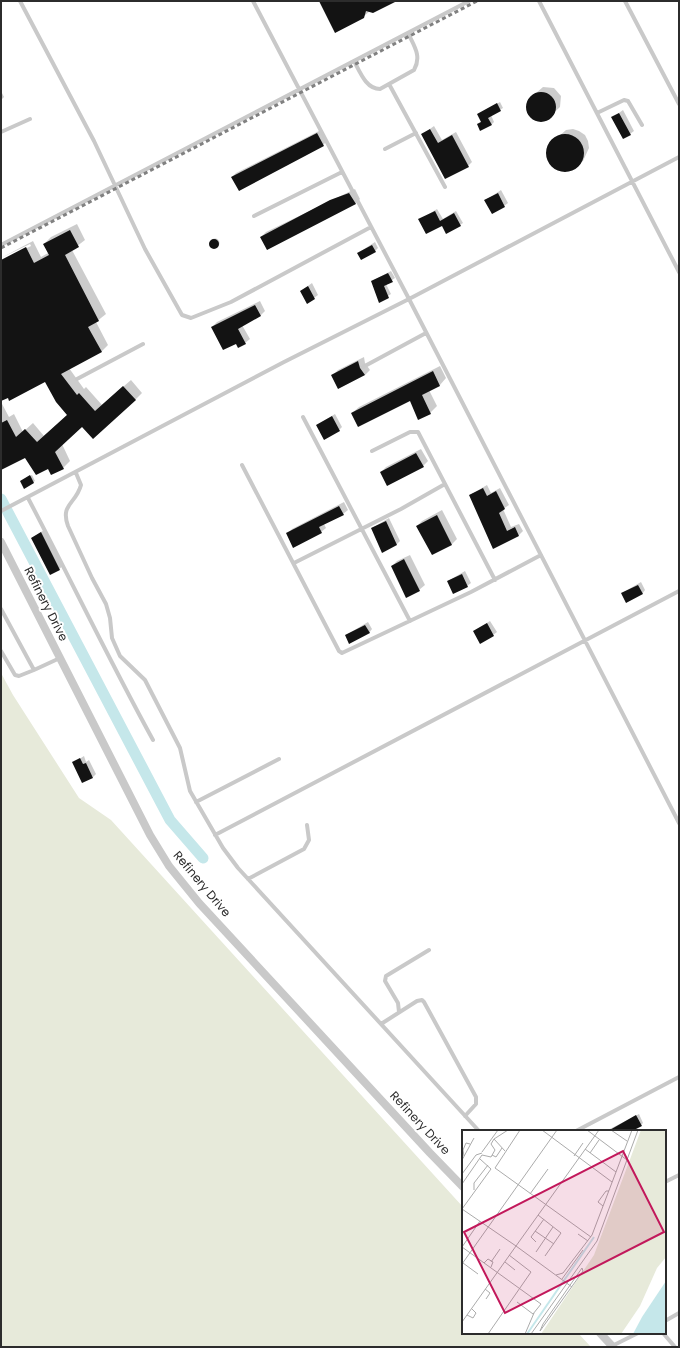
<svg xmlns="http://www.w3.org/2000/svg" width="680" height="1348" viewBox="0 0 680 1348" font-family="Poppins,sans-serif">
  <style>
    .green { fill: #e7eada }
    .shadow { fill: #0003 }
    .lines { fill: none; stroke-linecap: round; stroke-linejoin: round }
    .canal { stroke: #c5e7ea; stroke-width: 11 }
    .building { fill: #131313 }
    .lane { stroke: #c9c9c9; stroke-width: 4 }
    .street { stroke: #c9c9c9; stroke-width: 8 }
    .rail { stroke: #818181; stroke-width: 3; stroke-dasharray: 4 3; stroke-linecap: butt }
    .labels { text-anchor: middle; stroke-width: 4; stroke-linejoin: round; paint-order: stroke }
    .street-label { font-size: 12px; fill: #2c2c2c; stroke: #fff }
    .inset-river { fill: none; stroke: #c5e7ea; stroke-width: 2 }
    .inset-road { fill: none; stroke: #ababab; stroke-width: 1 }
    .view { fill: #c2185b; fill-opacity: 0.15; stroke: #c2185b; stroke-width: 2 }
    .inset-edge { fill: none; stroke: #2c2c2c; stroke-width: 2 }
  </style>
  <rect width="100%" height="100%" fill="#fff"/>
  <path class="green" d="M1 673 13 695 79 798 111 820 463 1207V1333H578L591 1347H1Z"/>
  <path class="shadow" d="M320 1H395L370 11 363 17Z
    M543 87 554 88 561 96 560 107 546 120H535L528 111V100Z
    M1 91 4 97 1 100Z
    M500 102 503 108 491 115 494 122 492 124H478L482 121 478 114Z
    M623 110 634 131 630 134 612 118Z
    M434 126 442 140 456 132 472 162 468 166 423 134Z
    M573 129 579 131 585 135 588 141 589 148 583 161 577 166 571 170 557 169 548 158 549 145 566 130Z
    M321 130 327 141 323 145 232 177 236 173Z
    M355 189 360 199 355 204 261 237 266 232Z
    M501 190 508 203 504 206 486 200Z
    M437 209 443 219 456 211 463 223 460 225H442L419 220Z
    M77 224 85 240 72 250 106 314 96 322 108 345 101 352 69 368 84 389 86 387 102 405 131 380 142 393 135 400 83 426 62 444 70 461 63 468H49L25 456 1 469V402L9 417 14 414 23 432 33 423 44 436 68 414 45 381 1 400V261L31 246 30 244 1 258 33 241 41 257 48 253 44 244 51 237Z
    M210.5 243a4.5 4.5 0 1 1 9 0a4.5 4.5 0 1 1-9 0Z
    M375 242 378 248 375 251 358 253Z
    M391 271 395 278 386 284 391 294 380 301 372 281Z
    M312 283 318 295 307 303 301 291Z
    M260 301 265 311 261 315 242 325 250 339 245 343 236 342 212 327 217 322Z
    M364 357 365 363 370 370 365 375 339 388 333 375 338 370Z
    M440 366 446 378 440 385 429 390 437 406 430 413 410 400 352 413 359 407Z
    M335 414 342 427 339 430 317 425Z
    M421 449 428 461 423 466 381 472 386 467Z
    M32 475 35 481 25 487 21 481Z
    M487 485 491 493 500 488 509 505 503 509 511 527 519 524 523 531 519 535 493 548 470 495Z
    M344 502 348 510 343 514 324 524 326 528 321 532 287 534 292 529Z
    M442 510 457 539 452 544 432 554 417 526 422 521Z
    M389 518 400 541 396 545 372 528Z
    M44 530 63 566 59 569 32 538Z
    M410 555 425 585 419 590 392 566 397 561Z
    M465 571 471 583 467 586 448 581Z
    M641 582 645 590 642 594 622 593Z
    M490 621 497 632 493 635 474 631Z
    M368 622 372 629 369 633 346 635Z
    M84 756 86 762 89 760 96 774 93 777 73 763Z
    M639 1114 643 1123 641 1125 630 1131H606Z"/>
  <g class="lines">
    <path class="canal" d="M1 499 170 820 203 858"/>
  </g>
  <path class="building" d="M319 1H397L373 13 366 11 364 18 335 33Z
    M526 107a15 15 0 1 1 30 0a15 15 0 1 1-30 0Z
    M497 103 501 111 488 118 492 125 480 131 477 124 481 122 477 114Z
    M619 113 631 135 623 139 611 117Z
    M430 129 438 143 452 135 469 167 445 179 421 134Z
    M317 133 324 146 239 191 231 177Z
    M546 153a19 19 0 1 1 38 0a19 19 0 1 1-38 0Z
    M349 193 356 204 267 250 260 237 330 200Z
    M498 193 505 207 492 214 484 200Z
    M435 211 440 221 454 213 461 226 446 234 442 226 426 234 418 219Z
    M70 230 79 247 65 255 99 321 88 327 102 352 61 374 77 395 79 393 95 411 123 386 136 400 93 439 82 427 55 452 64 469 51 475 48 469 36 475 25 458 1 470V423L7 420 16 437 25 429 37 442 67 415 56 402 45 382 9 401 8 398 1 401V260L26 247 34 263 49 255 43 244Z
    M209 244a5 5 0 1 1 10 0a5 5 0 1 1-10 0Z
    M372 245 376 252 361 260 357 253Z
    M388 273 393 282 384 286 389 298 379 303 371 281Z
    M308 286 315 299 307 304 300 291Z
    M255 305 261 316 238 329 246 344 238 348 236 344 223 350 211 327Z
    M358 361 360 368 365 375 338 389 331 375Z
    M433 371 440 386 422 395 431 414 418 420 410 401 358 427 351 413Z
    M332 416 340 431 324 440 316 425Z
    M416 453 424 467 387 486 380 472Z
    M30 475 34 483 24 489 20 481Z
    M483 488 487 496 496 491 505 509 499 513 507 531 515 527 519 536 493 549 469 495Z
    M339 506 344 515 319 527 322 533 293 548 286 533Z
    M437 515 452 545 432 555 416 526Z
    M386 521 397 545 382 553 371 528Z
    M41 532 60 570 50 575 31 538Z
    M404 559 420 591 406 598 391 566Z
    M462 574 468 587 453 594 447 581Z
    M638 585 643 594 626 603 621 593Z
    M487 623 494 636 480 644 473 631Z
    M365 625 370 633 349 644 345 635Z
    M80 758 83 764 86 763 93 778 82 783 72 762Z
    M636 1115 642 1126 632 1131H608Z"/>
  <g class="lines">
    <path class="lane" d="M20 1 94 141 145 249 182 315 191 318 231 302 371 227
      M539 1 679 272
      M625 1 679 104
      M354 61C360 72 366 89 380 89L414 70C422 56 414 46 408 33
      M389 84 445 187
      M597 113 624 100 628 101 642 125
      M1 132 30 119
      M385 149 416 133
      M679 157 409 299 679 823
      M254 216 342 172
      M1 245 469 1
      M363 367 426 333
      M77 379 143 344
      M303 417 410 621
      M372 451 410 432H418L495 580
      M242 465 339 651 342 653 471 592 541 555
      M76 473 81 485C76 504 60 504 68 526L92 578 106 604 110 618 112 638 120 656 145 680 180 748 190 791 223 848 238 868 479 1131
      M28 498C70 578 109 660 153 740
      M1 511 284 362 409 299 253 1
      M294 563 401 509 445 484
      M1 609 34 670 19 676 15 675 1 651
      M34 670 60 658
      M196 802 279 759
      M215 835 679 591
      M248 879 304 849 309 840 307 825
      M399 1012 398 1003 385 981 386 976 429 950
      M381 1024 417 1001 422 1000 424 1002 476 1097V1104L465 1116
      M576 1131 679 1077
      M665 1182 679 1175
      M665 1321 679 1313
      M663 1333 675 1347
      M612 1346 638 1333"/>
    <path class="street" d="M1 542 150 835 169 866 199 903 430 1153 463 1187
      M600 1333 613 1347"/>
    <path class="rail" d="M1 248 477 1"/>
  </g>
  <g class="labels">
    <g class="street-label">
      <text transform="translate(46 604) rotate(63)" y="4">Refinery Drive</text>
      <text transform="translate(202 884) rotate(50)" y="4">Refinery Drive</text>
      <text transform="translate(420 1123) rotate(47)" y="4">Refinery Drive</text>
    </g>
  </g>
  <g transform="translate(462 1130)">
    <rect width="204" height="204" fill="#fff"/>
    <path d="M179 0H204V127L195 138 178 176 159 204H79L132 125Z" fill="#e7eada"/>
    <path d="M204 151V204H171L180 187Z" fill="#c5e7ea"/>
    <path class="inset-river" d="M65 204 132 107"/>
    <path class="inset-road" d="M58 0 33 38 129 107M80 0 150 52M125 0 165 30M149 0 165 11M32 9 43 21M123 19 154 42M20 22 36 0M128 23 137 10M30 25 34 27 40 18M2 26 1 20 4 13 8 14M112 26 121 13M0 30 12 8M0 44 14 25 20 23M0 54 20 25 29 27 33 20 29 14 32 9 46 0M12 60V53L26 35M68 64 86 39M141 76 136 72 144 61H147M0 79 54 116 137 0M0 79 29 39 18 29M76 85 99 103 83 126M73 101 92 114M116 104 126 111M74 112 69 107 82 89M0 117 79 174 71 184 55 172M0 117 18 91M74 122 91 97M29 132 38 119M43 132 53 140M1 133 16 144M22 133 26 129 31 132 29 137M0 134 95 0M120 138 121 141 78 201 81 194ZM94 145 101 143 130 105 170 0M100 149 121 120M23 159 28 163 24 169M5 185 11 188 14 183 10 179M0 192 54 116 110 157M26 204 69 142 47 125M63 204 72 183M69 204 135 111 176 0"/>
    <path class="view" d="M161 21 202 102 43 183 2 102Z"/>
    <rect width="204" height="204" class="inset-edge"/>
  </g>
  <rect width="680" height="1348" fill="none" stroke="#2c2c2c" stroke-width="4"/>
</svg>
